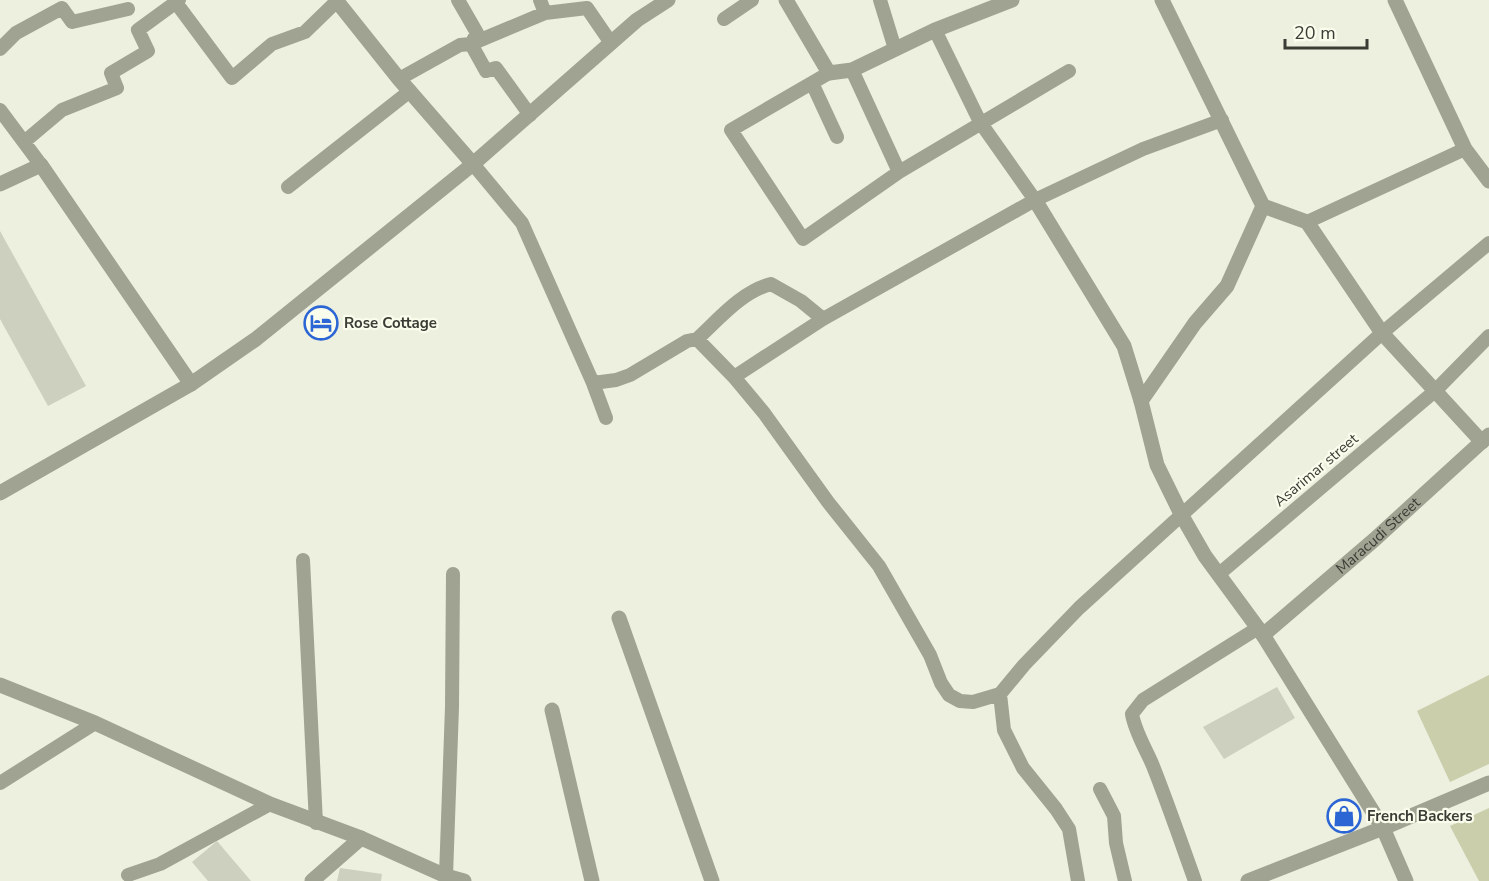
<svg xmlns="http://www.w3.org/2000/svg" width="1489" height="881" viewBox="0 0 1489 881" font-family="'Nunito Sans',sans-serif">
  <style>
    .green { fill: #caceab }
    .building { fill: #cdcfbf }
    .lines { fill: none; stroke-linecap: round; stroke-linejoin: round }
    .service { stroke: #a0a292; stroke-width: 14 }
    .minor { stroke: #a0a292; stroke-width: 15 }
    .labels { text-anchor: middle; stroke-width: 4.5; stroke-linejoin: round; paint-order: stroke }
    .poi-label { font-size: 15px; font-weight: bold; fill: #3b3c35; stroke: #fafcec; text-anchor: start }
    .street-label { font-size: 15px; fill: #3b3c35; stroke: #fafcec }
  </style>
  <rect width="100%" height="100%" fill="#edefdf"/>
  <path class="green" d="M1489 675V764L1450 782 1417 711Z
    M1489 808V881H1479L1450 826Z"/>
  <path class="building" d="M0 231 86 386 48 406 0 319Z
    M1277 687 1295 718 1224 759 1203 727Z
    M217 841 251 881H208L192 862Z
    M340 868 382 874 381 881H337Z"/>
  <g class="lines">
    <path class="service" d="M174 0 232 78 272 44 305 32 337 1
      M458 0 477 33 471 44 486 71 496 68 530 115
      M540 0 545 13 587 8 611 43
      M880 0 895 49
      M724 19 752 0
      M935 30 980 122 1035 200
      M0 49 16 33 62 8 72 22 128 9
      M852 70 899 172 1069 71
      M829 73 731 130 803 239 899 172
      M399 79 460 45 471 44 545 13
      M812 83 837 137
      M0 110 41 165
      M24 142 62 110 117 88 111 73 148 51 138 30 179 0
      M473 164 522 223 593 383 606 418
      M288 187 410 91
      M1307 222 1465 149
      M697 339C719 319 741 292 771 284L801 301 823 319
      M593 383 616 380 630 375 687 341 697 339 734 377
      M303 560 316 823
      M1219 574 1435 391 1489 336
      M1000 694 1024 665 1079 608 1382 333 1489 243
      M0 783 95 723
      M1100 789 1114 816 1116 843 1125 881
      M128 875 160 864 270 804
      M446 876 452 707 453 574
      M1078 881 1069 829 1056 809 1023 768 1004 730 1000 694 973 702 960 701 949 695 941 683 930 655 879 566 828 502 764 413 734 377 823 319 1035 200 1143 149 1222 120
      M1195 881C1181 842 1168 804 1153 766 1146 749 1135 732 1132 714L1143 700 1258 628"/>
    <g class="minor">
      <path d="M336 0 399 79 473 164"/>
      <path d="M786 0 829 73 852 70 935 30 1012 0"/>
      <path d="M1162 0 1263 206 1227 286 1195 323 1141 401 1157 465 1182 516 1205 556 1263 635 1383 828 1406 881"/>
      <path d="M1395 0 1465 149 1489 181"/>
      <path d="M0 184 41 165 191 384"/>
      <path d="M1035 200 1124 346 1141 401"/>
      <path d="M1263 206 1307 222 1382 333 1482 442"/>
      <path d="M0 493 191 384 256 339 473 164 637 20 668 0"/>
      <path d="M619 618 712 881"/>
      <path id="s1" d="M1263 635 1374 540 1489 435"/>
      <path d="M0 685 95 723 270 804 361 838 446 876 464 881"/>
      <path d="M552 710 592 881"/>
      <path d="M312 881 361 838"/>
      <path d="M1248 881 1383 828 1489 783"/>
    </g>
  </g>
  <defs>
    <symbol id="hotel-ring" viewBox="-11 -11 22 22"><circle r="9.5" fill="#fafcec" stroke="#2c66d4" stroke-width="1.5"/><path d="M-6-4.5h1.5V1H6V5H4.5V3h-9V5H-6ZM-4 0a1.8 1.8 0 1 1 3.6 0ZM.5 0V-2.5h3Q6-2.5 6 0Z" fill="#2c66d4"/></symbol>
    <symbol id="shop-ring" viewBox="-11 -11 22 22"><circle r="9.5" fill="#fafcec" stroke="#2c66d4" stroke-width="1.5"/><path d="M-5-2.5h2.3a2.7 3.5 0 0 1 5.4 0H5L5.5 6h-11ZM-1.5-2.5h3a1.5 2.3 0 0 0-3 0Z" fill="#2c66d4"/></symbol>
  </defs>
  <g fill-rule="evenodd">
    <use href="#hotel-ring" x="302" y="304" width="38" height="38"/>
    <use href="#shop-ring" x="1325" y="797" width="38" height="38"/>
  </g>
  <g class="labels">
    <g class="poi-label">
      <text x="344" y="328">Rose Cottage</text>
      <text x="1367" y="821">French Backers</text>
    </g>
    <g class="street-label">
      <text transform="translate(1316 470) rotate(-40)" y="5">Asarimar street</text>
      <text dy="5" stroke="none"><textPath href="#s1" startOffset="152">Maracudi Street</textPath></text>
    </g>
  </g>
  <path d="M1285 39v9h82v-9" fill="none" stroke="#3b3c35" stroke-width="3"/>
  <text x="1294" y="39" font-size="18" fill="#3b3c35" stroke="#fafcec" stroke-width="4.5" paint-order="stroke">20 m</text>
</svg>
